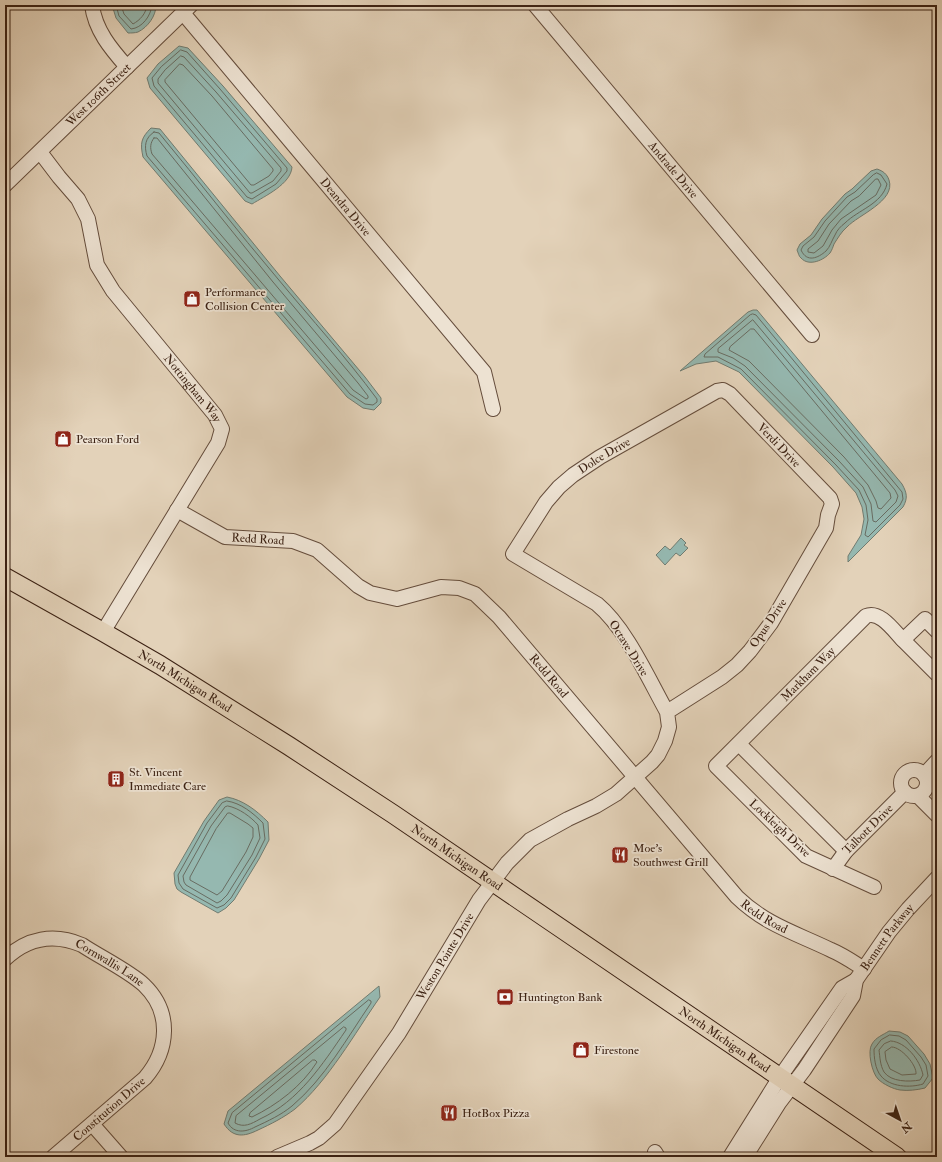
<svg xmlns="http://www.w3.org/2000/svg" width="942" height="1162" viewBox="0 0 942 1162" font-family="'IM FELL Double Pica',serif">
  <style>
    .water { fill: #95b8b0; stroke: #717c71 }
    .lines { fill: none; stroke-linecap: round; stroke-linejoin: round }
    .shore { stroke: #686c62; stroke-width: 1 }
    .minor-casing { stroke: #654d3c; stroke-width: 16 }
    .major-casing { stroke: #3b2113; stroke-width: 20 }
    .minor { stroke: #ede2d2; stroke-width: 14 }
    .major { stroke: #e3d2b9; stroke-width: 18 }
    .labels { text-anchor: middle; stroke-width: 3.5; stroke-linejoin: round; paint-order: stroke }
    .street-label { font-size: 12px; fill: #3b2113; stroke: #ede2d2 }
    .poi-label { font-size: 12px; fill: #3b2113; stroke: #ede2d2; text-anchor: start }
  </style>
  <rect width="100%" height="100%" fill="#e3d2b9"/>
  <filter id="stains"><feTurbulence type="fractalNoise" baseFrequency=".005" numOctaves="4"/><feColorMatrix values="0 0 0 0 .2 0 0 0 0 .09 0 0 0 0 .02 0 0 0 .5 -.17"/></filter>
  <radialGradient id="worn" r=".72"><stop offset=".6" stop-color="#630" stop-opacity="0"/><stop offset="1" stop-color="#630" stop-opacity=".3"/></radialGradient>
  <path class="water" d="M112 5H156C156 16 148 27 138 32 135 33 131 33 128 33L116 18Z
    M179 46 188 48 223 86 292 167C291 184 265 196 252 204L245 201 150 88 147 78 158 64Z
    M151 128 160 129 280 276 365 377 381 398V403L374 410 363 408 347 397 143 157C140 143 141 138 151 128Z
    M877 169C883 171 887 174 889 180 896 201 858 215 847 227 841 232 838 238 834 244 833 247 832 250 830 253 824 260 809 267 801 258 799 257 798 252 797 250L800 244 811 235 822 219 845 194 852 189 871 171Z
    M753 310H757L902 484C907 493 908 498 903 507L848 562V556L861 535 864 519 862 507 856 493 833 467 739 372 716 361 696 364 680 371 748 312Z
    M681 538 686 543 684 545 688 548 680 556 676 553 665 565 656 555 665 546 670 550Z
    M227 797C243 800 256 810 268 822L269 840 259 859 234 900 226 908 218 913 181 892 177 889 175 884 174 873 204 821 219 800Z
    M379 986 380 997C355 1033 328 1081 295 1109 283 1118 271 1124 258 1130 244 1137 233 1138 224 1124L228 1111Z
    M889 1031 900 1032 908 1036 924 1054 930 1064 933 1078 925 1088C917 1090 908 1091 900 1090 893 1089 883 1084 878 1079 872 1073 867 1051 872 1044 876 1037 883 1035 889 1031Z"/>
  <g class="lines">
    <path class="shore" d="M116 5 119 16 131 29C142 28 151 16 152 5
      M121 5 124 14 133 24C140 20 146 14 147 5
      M181 50 187 52 220 89 287 168V171L276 184 252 199 247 197 154 86 152 78 161 67Z
      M181 56 184 57 216 92 281 168V171L273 181 252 193H250L158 83V79L165 70Z
      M180 64 183 65 212 96 273 169V171L269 176 254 185H251L165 82V80Z
      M154 132 159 133C199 181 237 231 278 279 311 319 346 357 377 399V402L373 405 365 404 350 394 147 156C144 146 145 138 154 132Z
      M154 138H157L273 282 358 383 368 396V398L366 399 353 390 152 154C150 148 150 143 154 138Z
      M877 173 881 175 887 184C882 204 858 210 845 223 841 226 837 230 835 235 832 240 830 247 826 251 818 258 807 263 801 250L803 246 814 237 825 221 847 197 855 192 873 175Z
      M876 179H878L881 185 876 195 841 219 832 230 823 246 814 253 808 252V249L818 241 829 224 851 201 859 196Z
      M753 314 756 315 902 492 903 499 900 505 868 537 865 535 868 520 866 505 859 490 836 465 741 369 718 357H704L705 354 750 315Z
      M753 320 895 490 898 496 896 502 876 522 873 521 871 504 863 487 839 461 745 366 733 358 718 352V349Z
      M751 329H754L890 493 891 498 881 509 878 508 876 501 868 485 844 457 749 361 729 350 730 347Z
      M227 801C241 803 253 813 263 823L265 839 256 857 231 898 224 905 217 908 183 889 179 883 178 875 207 823 222 803Z
      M228 806C239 808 251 817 258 825L260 838 252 855 227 895 221 901 217 903 186 885 184 882 183 876 211 826 225 807Z
      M228 813H230L248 824 253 828V837L246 852 222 891 217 895 190 880V877L216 829Z
      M369 1000 371 1001V1003C347 1038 325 1078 292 1106 281 1115 268 1121 255 1127 246 1132 234 1134 228 1123L232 1113Z
      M344 1027 346 1028V1030C322 1065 299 1101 260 1119 251 1124 244 1128 235 1123L236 1116Z
      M890 1035 899 1036 906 1040 921 1057 926 1065 928 1076 923 1084C910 1088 890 1087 881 1076 875 1069 874 1057 874 1049L881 1040Z
      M891 1041C906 1042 920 1060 923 1075L920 1080C909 1082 891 1082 884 1072 880 1065 880 1057 879 1050L884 1044Z
      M892 1047C901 1047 917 1065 916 1074L902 1075 890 1069 886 1060 885 1052Z
      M313 1060H315L317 1062C302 1086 277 1105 252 1117L249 1116 250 1113Z"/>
    <defs>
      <g id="minor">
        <path d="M92 5C95 30 111 49 127 67"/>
        <path id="s1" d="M535 5 812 335"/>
        <path id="s2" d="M183 13 484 372 493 409"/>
        <path id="s3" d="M40 152 59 177 78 199 88 219 97 265 113 291 215 415 222 429 218 443 103 632"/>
        <path id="s4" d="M5 185 191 5"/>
        <path id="s5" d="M177 510 225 537 293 541 317 550 358 586 370 593 397 599 441 587 459 588 475 594 499 617 737 897C766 925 796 933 831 950 843 955 853 962 864 969"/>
        <path d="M937 631 925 619 903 640 937 674"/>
        <path d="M739 744 846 851"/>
        <circle cx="914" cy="783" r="13"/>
        <path d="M924 775 937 761"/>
        <path d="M918 796 937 815"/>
        <path id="s6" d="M833 869 846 851 905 792"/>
        <path id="s7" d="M874 887 806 856 716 766 866 616C880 610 894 631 903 640"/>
        <path id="s8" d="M5 959C27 938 54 933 82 945 100 957 129 971 144 985 172 1012 169 1050 145 1078L53 1157"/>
        <path d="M92 1124 121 1157"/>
        <path d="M655 1152 658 1157"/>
        <path id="s9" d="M277 1157 310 1143 319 1138 335 1124 399 1033 479 900 507 863 530 840 568 819 596 806 616 794 652 762 658 755 665 741 669 727 667 712C648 678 626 628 597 604L513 554 546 502 559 487 573 475 600 457 717 391 723 390 730 394 830 498 832 504 828 515 826 528 771 623 750 651 737 665 722 677 667 712"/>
        <path d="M730 1157 780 1077 842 988 856 980"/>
        <path id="s10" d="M745 1157 779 1103 804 1070 853 996 856 980 889 932 908 909 937 878"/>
      </g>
      <g id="major">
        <path id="s11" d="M5 577 103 632 160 665 289 746 393 814 897 1157"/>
      </g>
    </defs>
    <use href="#minor" class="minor-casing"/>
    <use href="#major" class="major-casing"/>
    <use href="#minor" class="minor"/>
    <use href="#major" class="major"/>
  </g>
  <defs>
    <symbol id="shop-square" viewBox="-11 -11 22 22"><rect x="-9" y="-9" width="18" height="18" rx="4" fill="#8f2418" stroke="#ede2d2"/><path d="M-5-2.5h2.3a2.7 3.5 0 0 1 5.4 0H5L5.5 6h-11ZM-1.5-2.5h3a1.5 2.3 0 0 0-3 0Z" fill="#fff"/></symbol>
    <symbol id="building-square" viewBox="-11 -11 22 22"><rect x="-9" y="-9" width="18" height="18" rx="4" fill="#8f2418" stroke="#ede2d2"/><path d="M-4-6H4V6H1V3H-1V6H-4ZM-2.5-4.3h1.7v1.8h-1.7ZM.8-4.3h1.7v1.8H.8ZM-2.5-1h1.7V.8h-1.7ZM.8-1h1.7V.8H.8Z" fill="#fff"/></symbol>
    <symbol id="restaurant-square" viewBox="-11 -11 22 22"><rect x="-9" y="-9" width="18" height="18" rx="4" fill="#8f2418" stroke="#ede2d2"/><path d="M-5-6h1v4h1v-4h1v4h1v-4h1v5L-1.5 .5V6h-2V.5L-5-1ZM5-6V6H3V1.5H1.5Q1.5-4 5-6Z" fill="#fff"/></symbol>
    <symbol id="bank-square" viewBox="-11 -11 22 22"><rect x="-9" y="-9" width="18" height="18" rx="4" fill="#8f2418" stroke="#ede2d2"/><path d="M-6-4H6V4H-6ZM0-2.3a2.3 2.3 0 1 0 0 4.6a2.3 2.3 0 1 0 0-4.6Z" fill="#fff"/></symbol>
  </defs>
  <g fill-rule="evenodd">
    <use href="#shop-square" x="182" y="289" width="20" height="20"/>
    <use href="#shop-square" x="53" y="429" width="20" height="20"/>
    <use href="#building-square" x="106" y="769" width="20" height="20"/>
    <use href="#restaurant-square" x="610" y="845" width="20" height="20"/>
    <use href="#bank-square" x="495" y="987" width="20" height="20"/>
    <use href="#shop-square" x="571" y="1040" width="20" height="20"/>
    <use href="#restaurant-square" x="439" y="1103" width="20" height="20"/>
  </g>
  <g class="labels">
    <g class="street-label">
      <text dy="4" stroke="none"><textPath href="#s4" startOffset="130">West 106th Street</textPath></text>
      <text dy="4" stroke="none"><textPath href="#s1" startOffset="215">Andrade Drive</textPath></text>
      <text dy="4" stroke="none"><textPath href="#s2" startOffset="253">Deandra Drive</textPath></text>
      <text dy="4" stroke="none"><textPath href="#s3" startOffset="286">Nottingham Way</textPath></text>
      <text dy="4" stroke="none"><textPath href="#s9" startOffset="1192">Verdi Drive</textPath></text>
      <text dy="4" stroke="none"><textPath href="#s9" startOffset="977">Dolce Drive</textPath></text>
      <text dy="4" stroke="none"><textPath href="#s5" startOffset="88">Redd Road</textPath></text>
      <text transform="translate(768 623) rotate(-56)" y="4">Opus Drive</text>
      <text transform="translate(629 648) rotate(58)" y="4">Octave Drive</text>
      <text dy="4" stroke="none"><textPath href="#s7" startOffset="332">Markham Way</textPath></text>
      <text dy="4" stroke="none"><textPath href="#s5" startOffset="436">Redd Road</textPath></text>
      <text dy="4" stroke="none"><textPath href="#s11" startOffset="208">North Michigan Road</textPath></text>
      <text transform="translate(780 828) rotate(43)" y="4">Lockleigh Drive</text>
      <text dy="4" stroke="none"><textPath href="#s6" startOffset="53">Talbott Drive</textPath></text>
      <text dy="4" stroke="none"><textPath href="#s11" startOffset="532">North Michigan Road</textPath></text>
      <text dy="4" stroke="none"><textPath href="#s5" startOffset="760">Redd Road</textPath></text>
      <text dy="4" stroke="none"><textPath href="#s10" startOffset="263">Bennett Parkway</textPath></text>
      <text dy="4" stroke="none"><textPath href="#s9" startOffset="268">Weston Pointe Drive</textPath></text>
      <text dy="4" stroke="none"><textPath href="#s8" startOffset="116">Cornwallis Lane</textPath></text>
      <text dy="4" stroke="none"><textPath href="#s11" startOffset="856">North Michigan Road</textPath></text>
      <text transform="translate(109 1109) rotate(-41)" y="4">Constitution Drive</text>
    </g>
    <g class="poi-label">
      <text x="205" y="296">Performance<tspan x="205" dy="14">Collision Center</tspan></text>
      <text x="76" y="443">Pearson Ford</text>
      <text x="129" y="776">St. Vincent<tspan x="129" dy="14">Immediate Care</tspan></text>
      <text x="633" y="852">Moe's<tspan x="633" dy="14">Southwest Grill</tspan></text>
      <text x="518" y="1001">Huntington Bank</text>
      <text x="594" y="1054">Firestone</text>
      <text x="462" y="1117">HotBox Pizza</text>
    </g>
  </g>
  <rect width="942" height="1162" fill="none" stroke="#e3d2b9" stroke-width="20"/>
  <rect x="6" y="6" width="930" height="1150" fill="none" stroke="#3b2113" stroke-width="2"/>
  <rect x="10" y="10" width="922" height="1142" fill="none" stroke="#3b2113"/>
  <g transform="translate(900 1120) rotate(140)" stroke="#ede2d2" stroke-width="3" paint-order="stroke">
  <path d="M0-3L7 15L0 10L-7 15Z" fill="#3b2113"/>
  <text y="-6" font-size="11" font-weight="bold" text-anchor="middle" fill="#3b2113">N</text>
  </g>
  <rect width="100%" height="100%" filter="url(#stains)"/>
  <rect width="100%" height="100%" fill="url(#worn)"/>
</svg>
